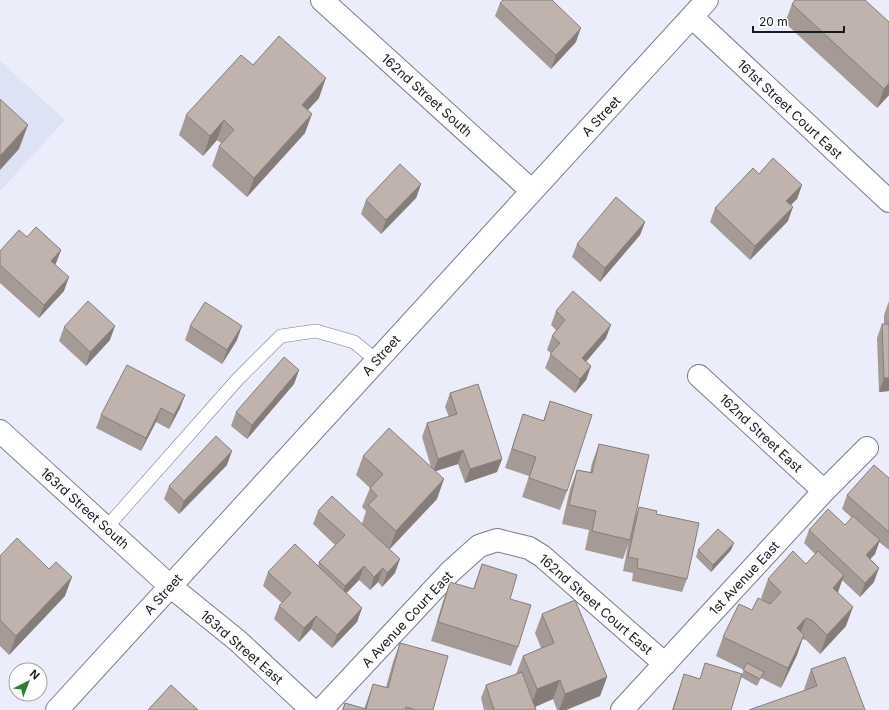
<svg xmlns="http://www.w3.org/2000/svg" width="889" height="710" viewBox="0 0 889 710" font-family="Inter,sans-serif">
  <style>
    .built { fill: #dde2f5 }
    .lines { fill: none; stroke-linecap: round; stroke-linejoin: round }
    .lane-casing { stroke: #797c87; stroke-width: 14 }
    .street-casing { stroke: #797c87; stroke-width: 24 }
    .lane { stroke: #fff; stroke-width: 13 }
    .street { stroke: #fff; stroke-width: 22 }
    .wall { fill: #a59a96 }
    .shaded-wall { fill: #867d7a }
    .building { fill: #c0b3ae; stroke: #867d7a }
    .labels { text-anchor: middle; stroke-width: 3.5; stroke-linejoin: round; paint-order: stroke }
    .street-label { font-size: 13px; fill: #191a1e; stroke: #fff }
  </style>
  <rect width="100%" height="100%" fill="#ebeefa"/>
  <path class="built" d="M0 61 65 120 0 191Z"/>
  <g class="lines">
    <defs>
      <path id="lane" d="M106 528 237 380 281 336 316 331 354 342 376 360"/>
      <path id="street" d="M322 0 532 191
        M692 17 889 201
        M699 376 824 491
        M0 431 170 586 238 641 312 710
        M57 710 707 0
        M321 710 450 572 479 546 497 540 529 548 542 556 665 664
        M622 710 824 491 867 448"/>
    </defs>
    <use href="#lane" class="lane-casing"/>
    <use href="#street" class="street-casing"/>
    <use href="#lane" class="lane"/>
    <use href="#street" class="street"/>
  </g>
  <path class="wall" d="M500 3 576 42 551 69 495 16Z
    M792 4 889 22V95L877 108 785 23Z
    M253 65 319 98 308 110 305 133 247 197 212 166 219 146 222 144 217 140 203 156 179 135 186 115Z
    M421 184 416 198 381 234 361 214 366 200Z
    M802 185 797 199 790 205 788 221 750 260 710 222 715 208Z
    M645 222 640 235 600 282 572 257 577 244Z
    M27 237 61 250 56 263 55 265 64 291 39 318 0 283V251Z
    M889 301V391L879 392 877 338 882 324H884V315Z
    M556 311 606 338 586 362 591 366 586 380 575 393 545 368 551 353 547 350 552 336 556 330 551 325Z
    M190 326 237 340 222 364 185 340Z
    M64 327 110 340 86 366 59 341Z
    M299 370 294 384 247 439 231 426 236 412Z
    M450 393 502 459 497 472 465 483 458 464 436 471 437 499 389 549 395 573 382 587 378 582 370 590 359 580 346 593 362 608 357 622 332 648 311 629 299 642 274 619 279 606 282 603 263 586 268 572 318 566 319 562 335 545 313 524 318 511 362 524 366 511 362 507 370 488 356 475 363 456 431 467 422 437 427 423 449 417 445 407Z
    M185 395 180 408 169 429 156 422 141 451 96 428 101 415Z
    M550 401 567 491 560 510 522 497 529 476 505 468 523 414 543 421Z
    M599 444 636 515 639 507 656 514 687 579 682 592 632 581 633 573 623 571 628 545 623 559 585 550 589 530 562 524 570 489 577 470 590 472 592 463Z
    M227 465 179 514 164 499 169 486Z
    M889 478V550L879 542 875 554 870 559 874 582 860 597 842 580 838 592 846 626 820 654 806 640 802 639 797 655 781 688 761 678 757 686 741 677 744 670 716 656 723 637 752 610 763 601 761 598 768 579 806 564 815 554 804 543 809 530 845 525 852 518 842 509 847 495Z
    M698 550H731L711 572 696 557Z
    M0 556 65 596 9 655 0 646Z
    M482 564 510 599 518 647 511 666 431 641 443 601 450 582 473 589Z
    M542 614 607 677 600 696 566 710H557L553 699 535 707 536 710H484L481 698 486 685 516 674 523 656 541 648 535 633Z
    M400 643 433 710H342L345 703 364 709 373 684 386 687 393 662Z
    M705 663 731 710H672L684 674 700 679Z
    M811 669 865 710 805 690 804 689Z"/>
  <path class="shaded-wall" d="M581 28 576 42 551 69 556 55Z
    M326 78 319 98 295 124 302 105Z
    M889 83V95L877 108 884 89Z
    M312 114 305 133 247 197 254 178Z
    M224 120 217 140 203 156 210 136Z
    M28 125 19 149 0 170V156Z
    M421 184 416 198 381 234 386 220Z
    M802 185 797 199 781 215 786 201Z
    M793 207 788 221 750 260 755 246Z
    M645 222 640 235 600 282 605 268Z
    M61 250 56 263 46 275 51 261Z
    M69 277 64 291 39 318 44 305Z
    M611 325 606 338 577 372 582 358Z
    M115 326 110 340 86 366 90 352Z
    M242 326 237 340 222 364 227 350Z
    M591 366 586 380 575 393 580 379Z
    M299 370 294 384 247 439 252 425Z
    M884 378H889V391L879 392Z
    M185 395 180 408 169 429 174 415Z
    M161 408 156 422 141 451 146 438Z
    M463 450 458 464 433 472 438 459Z
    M232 451 227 465 179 514 184 501Z
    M502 459 497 472 465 483 470 469Z
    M444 479 437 499 389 550 396 531Z
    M880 540 875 554 861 569 866 555Z
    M734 543 731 550 711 572 713 565Z
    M400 559 395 573 382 587 387 573Z
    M364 566 359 580 340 600 345 586Z
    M383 568 378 582 370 590 374 577Z
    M879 568 874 582 860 597 865 583Z
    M844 575 837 595 833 588Z
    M72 577 65 596 9 655 16 636Z
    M853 607 846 626 820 654 827 635Z
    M362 608 357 622 332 648 337 635Z
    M316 616 311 629 299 642 304 628Z
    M806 618 799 637 797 628Z
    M804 635 797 655 781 688 788 668Z
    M607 677 600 696 566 710H559L565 694Z
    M560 680 553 699 530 709 537 689Z"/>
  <path class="building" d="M503 0H552L581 28 556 55 500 3Z
    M795 0H865L889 22V83L884 89 792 4Z
    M279 36 326 78 302 105 312 114 254 178 219 146 234 130 224 120 210 136 186 115 241 55 253 65Z
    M0 99 28 125 0 156Z
    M773 158 802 185 786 201 793 207 755 246 715 208 753 168 759 174Z
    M400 164 421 184 386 220 366 200Z
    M616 197 645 222 605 268 577 244Z
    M36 227 61 250 51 261 69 277 44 305 0 265V251L19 230 27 237Z
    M573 291 611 325 582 358 591 366 580 379 550 354 560 343 552 336 565 320 556 311Z
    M88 301 115 326 90 352 64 327Z
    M205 302 242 326 227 350 190 326Z
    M882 324H889V378H884Z
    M284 357 299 370 252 425 236 412Z
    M127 365 185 395 174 415 161 408 146 438 101 415Z
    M478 384 502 459 470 469 463 450 438 459 427 423 457 414 450 393Z
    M550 401 592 415 567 491 529 478 536 457 512 449 523 414 544 421Z
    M389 428 444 479 396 531 368 505 377 496 370 488 383 474 363 456Z
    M216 436 232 451 184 501 169 486Z
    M599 444 649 455 630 540 592 531 596 511 569 505 577 470 592 473Z
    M874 465 889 478V532L847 495Z
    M332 496 400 559 387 573 383 568 374 577 364 566 345 586 319 562 345 535 318 511Z
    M639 507 657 511 656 514 699 523 687 579 637 568 638 559 628 557Z
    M828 509 845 525 853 516 880 540 866 555 879 568 865 583 809 530Z
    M718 529 734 543 713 565 698 550Z
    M17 538 49 569 56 562 72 577 16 636 0 620V556Z
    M295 544 362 608 337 635 316 616 304 628 279 606 291 593 268 572Z
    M793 551 806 564 818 551 844 575 833 588 853 607 827 635 813 621 806 618 797 628 804 635 788 668 723 637 739 604 752 610 758 598 770 604 781 592 768 579Z
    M482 564 517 575 510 599 531 605 518 647 438 622 450 582 474 589Z
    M575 600 607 677 565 694 560 680 537 689 523 656 554 643 542 614Z
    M400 643 448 656 433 710H416L406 707 405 710H343L345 703 366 709 373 684 388 688Z
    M845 657 865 710H749L817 686 811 669Z
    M705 663 742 674 731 710H673L684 674 700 679Z
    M747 663 764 672 760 679 743 670Z
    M522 672 536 710H494L486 685Z
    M171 685 198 710H148Z"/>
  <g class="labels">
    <g class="street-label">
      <text transform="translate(427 95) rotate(42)" y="5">162nd Street South</text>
      <text transform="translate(790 109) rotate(43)" y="5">161st Street Court East</text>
      <text transform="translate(601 116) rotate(-47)" y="5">A Street</text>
      <text transform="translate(381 355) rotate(-48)" y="5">A Street</text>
      <text transform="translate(761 433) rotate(43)" y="5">162nd Street East</text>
      <text transform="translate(85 508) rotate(42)" y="5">163rd Street South</text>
      <text transform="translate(744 578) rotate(-47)" y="5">1st Avenue East</text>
      <text transform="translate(163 594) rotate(-48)" y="5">A Street</text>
      <text transform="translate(596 604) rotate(41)" y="5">162nd Street Court East</text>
      <text transform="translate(407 619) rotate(-47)" y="5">A Avenue Court East</text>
      <text transform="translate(242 647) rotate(41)" y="5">163rd Street East</text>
    </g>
  </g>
  <g transform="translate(28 682) rotate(42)"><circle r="19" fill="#ffffff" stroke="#a3a3a5"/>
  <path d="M0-3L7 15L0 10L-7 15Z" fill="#2d802d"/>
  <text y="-6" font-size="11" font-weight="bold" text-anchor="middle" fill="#191a1e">N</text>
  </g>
  <path d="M753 26v6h91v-6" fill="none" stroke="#191a1e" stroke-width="2"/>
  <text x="759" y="26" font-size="12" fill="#191a1e" stroke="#ffffff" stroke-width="3" paint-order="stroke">20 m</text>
</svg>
